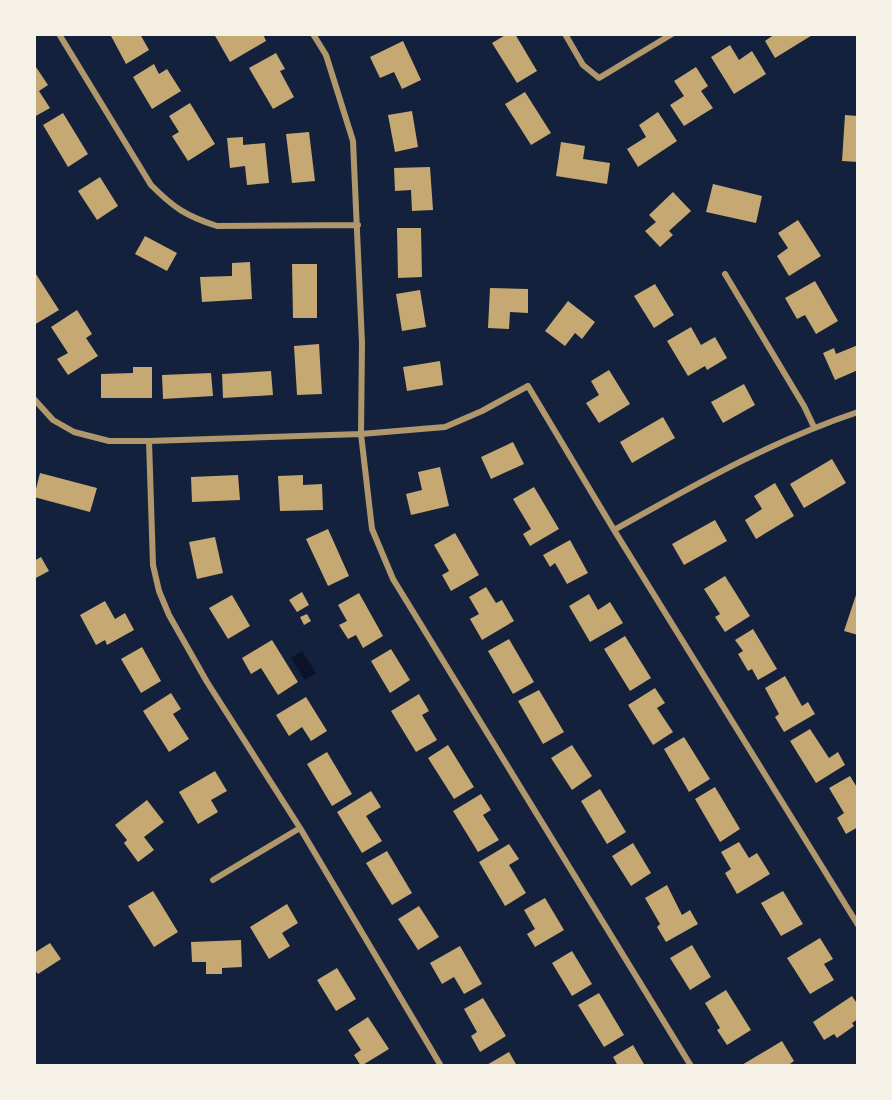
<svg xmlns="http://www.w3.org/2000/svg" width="892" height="1100" viewBox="0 0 892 1100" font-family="'Exo 2',sans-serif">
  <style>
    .water { fill: #0b132b }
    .building { fill: #c6a872 }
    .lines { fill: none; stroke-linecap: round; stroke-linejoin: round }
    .minor { stroke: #b1986c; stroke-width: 6 }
  </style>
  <rect width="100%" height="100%" fill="#14213d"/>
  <path class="water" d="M302 651 316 673 305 680 291 658Z"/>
  <path class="building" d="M110 34H140L149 50 126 64Z
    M214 34H263L266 41 230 62Z
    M507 34H515L537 71 517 83 492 43Z
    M775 34H814L775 58 765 41Z
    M403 41 421 80 402 89 394 72 380 78 370 57Z
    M730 45 739 60 752 51 766 74 734 94 711 57Z
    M276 53 285 69 280 71 294 97 273 109 249 68Z
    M34 64 48 85 39 91 50 108 34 117Z
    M154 64 159 74 167 69 181 91 152 109 133 77Z
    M696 67 708 86 701 91 713 108 684 126 670 105 684 96 674 81Z
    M525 92 551 133 531 145 505 104Z
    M190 103 215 144 188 161 172 136 179 132 169 116Z
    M412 111 418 147 395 152 388 115Z
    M658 112 677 141 638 167 627 149 646 137 639 125Z
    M63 113 88 154 68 167 43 125Z
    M845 115 858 116V162L842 161Z
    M309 132 315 181 292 183 286 134Z
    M243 137V145L265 143 269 183 247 185 245 166 230 168 227 138Z
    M561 142 585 146 583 159 610 163 607 184 556 176Z
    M430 167 433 210 412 211 411 190 395 191 394 168Z
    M100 177 118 206 97 220 78 191Z
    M713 184 762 196 756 223 706 212Z
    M673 192 691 211 669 231 673 235 660 247 645 231 656 222 649 215Z
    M798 220 821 256 789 276 777 256 788 248 778 233Z
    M397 228H421L422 277 398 278Z
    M145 236 177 253 167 271 135 254Z
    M250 262 252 299 202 302 200 277 232 276V263Z
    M292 264H317V318H293Z
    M34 271 59 310 34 325Z
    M815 281 838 321 816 334 805 315 797 319 785 298Z
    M655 284 674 315 654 328 634 296Z
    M490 288 528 289V313L510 312 509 329 488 328Z
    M420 290 426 327 402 331 396 294Z
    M568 301 595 322 582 339 575 333 565 346 545 331Z
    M77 310 92 334 86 338 98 356 68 375 57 359 68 353 51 327Z
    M691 327 701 345 715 337 727 358 707 370 705 366 688 376 667 341Z
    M319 344 322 394 297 395 294 346Z
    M858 345V370L835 380 823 353 834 348 836 354Z
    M440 361 443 385 407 391 403 367Z
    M133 367H152V398H101V374L133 373Z
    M609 370 630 404 599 423 586 403 599 395 591 381Z
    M271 371 273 395 223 398 222 374Z
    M211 373 213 396 163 399 162 375Z
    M744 384 755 405 723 423 711 402Z
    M663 417 675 438 632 463 620 442Z
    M513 442 524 464 491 479 481 457Z
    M832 459 846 483 804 508 790 484Z
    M440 467 449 506 411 515 406 494 422 490 418 472Z
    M40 473 97 488 90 512 34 497Z
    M238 475 240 500 192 502 191 477Z
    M303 475V485L322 484 323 510 280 511 278 476Z
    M775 483 794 516 756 539 745 520 762 509 754 496Z
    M534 487 559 529 530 546 523 534 531 529 513 499Z
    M715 520 727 541 684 565 672 544Z
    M328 529 349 576 328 586 306 539Z
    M455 533 479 575 451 591 442 575 449 571 434 545Z
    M215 537 223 573 197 579 189 542Z
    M570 540 588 573 567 584 555 563 550 567 543 555Z
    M41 557 49 571 34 579V561Z
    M725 576 750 616 725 632 715 617 720 614 704 589Z
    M486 587 496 603 502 600 514 621 482 640 470 619 479 614 469 597Z
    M858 589V635L844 631Z
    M302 592 309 605 297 612 289 600Z
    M359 593 383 636 363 648 356 635 348 639 339 625 347 621 338 605Z
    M589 594 598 610 610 602 623 623 590 642 569 606Z
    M232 595 250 626 228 639 209 608Z
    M105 601 115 619 125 613 134 630 107 645 105 640 96 645 80 615Z
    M307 614 311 621 304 625 300 617Z
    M753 629 777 669 758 680 752 669 748 671 738 654 743 651 735 640Z
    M625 636 651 678 630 691 604 649Z
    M509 639 534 682 513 694 488 651Z
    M272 640 298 682 278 695 261 668 251 674 242 658Z
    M142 647 161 681 141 693 121 659Z
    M391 649 410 680 390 693 371 661Z
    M785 676 802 706 808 702 815 714 784 732 775 717 779 714 765 688Z
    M655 688 665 703 657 708 673 732 653 745 628 705Z
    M539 690 564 732 543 744 518 701Z
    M171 693 181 709 173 714 189 739 169 752 143 711Z
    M419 694 429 711 422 715 437 740 416 752 391 711Z
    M306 697 327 731 311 741 302 727 289 736 276 715Z
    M810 729 829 758 838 752 845 765 816 783 790 741Z
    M684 737 710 779 689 792 664 749Z
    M448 745 474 787 454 799 428 758Z
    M572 745 592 776 572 790 551 758Z
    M327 752 352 794 332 806 307 764Z
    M215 771 227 791 211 800 218 812 198 824 179 792Z
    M850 776 858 789V827L846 834 837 818 844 813 829 788Z
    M715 787 740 829 720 842 695 799Z
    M600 789 626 832 607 844 581 801Z
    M371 791 381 807 366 816 382 841 362 853 337 812Z
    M481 794 491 810 483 815 499 840 478 852 453 811Z
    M147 800 164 822 144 837 154 850 138 862 124 843 127 840 115 825Z
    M739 842 749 858 757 853 770 874 737 894 725 873 731 869 721 852Z
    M633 843 651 873 631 886 612 856Z
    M509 844 519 859 509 865 526 893 505 906 479 862Z
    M387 851 412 893 392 905 366 863Z
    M667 885 682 915 690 910 698 924 666 942 657 927 660 924 645 898Z
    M153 891 178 932 154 947 128 906Z
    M783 891 803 924 781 936 761 903Z
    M545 898 564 930 535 947 527 934 535 929 524 910Z
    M287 904 298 923 282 933 290 946 269 959 250 927Z
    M419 906 439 937 418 950 398 919Z
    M820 938 833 959 824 964 834 980 810 994 787 958Z
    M241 940 242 967 222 968V974H206V962H192L191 942Z
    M50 943 61 959 38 974 34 969V953Z
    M692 945 711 977 690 990 670 958Z
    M460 946 482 984 464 994 454 977 442 984 430 963Z
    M572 951 592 984 572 996 552 963Z
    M337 968 356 999 336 1011 317 980Z
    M726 990 751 1030 727 1045 717 1030 720 1028 705 1003Z
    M599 993 624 1035 604 1047 578 1005Z
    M852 996 858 1005V1019L852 1023 854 1026 837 1038 834 1034 824 1040 813 1022Z
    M483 998 506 1036 480 1052 471 1036 477 1032 464 1009Z
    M368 1017 389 1049 361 1066 354 1055 361 1050 348 1030Z
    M782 1041 794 1061 787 1066H740Z
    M633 1045 645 1066H618L613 1057Z
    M509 1052 517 1066H485Z"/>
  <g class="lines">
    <path class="minor" d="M59 34 151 185C174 208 186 216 217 226L358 225
      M313 34 326 55 353 141 362 343 361 434 372 529 393 579 691 1066
      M565 34 583 65 599 78 672 34
      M725 274 804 406 814 427
      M34 399 53 420 74 432 109 441H149L361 434 445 427 482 411 528 386 614 530 858 925
      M149 441 153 565 159 591 169 615 207 682 300 828 441 1066
      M614 530C693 486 771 441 858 412
      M213 880 300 828"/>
  </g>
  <rect width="892" height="1100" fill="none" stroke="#f6f1e7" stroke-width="72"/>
</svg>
